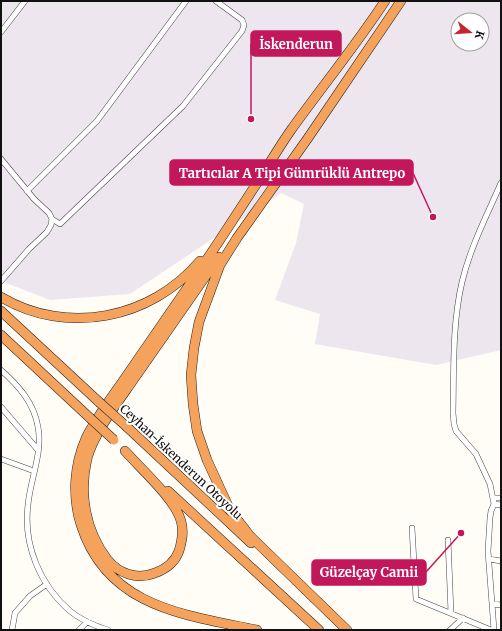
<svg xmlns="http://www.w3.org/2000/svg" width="502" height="631" viewBox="0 0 502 631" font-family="Merriweather,serif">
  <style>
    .industrial { fill: #eee6ef; fill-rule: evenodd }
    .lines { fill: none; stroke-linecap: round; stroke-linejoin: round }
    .street-casing { stroke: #444; stroke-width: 6 }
    .highway-casing { stroke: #222; stroke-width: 10 }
    .street { stroke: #fff; stroke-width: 5 }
    .highway { stroke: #f5a25d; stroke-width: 9 }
    .highway-bridge-casing { stroke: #222; stroke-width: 10; stroke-linecap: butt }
    .highway-bridge { stroke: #f5a25d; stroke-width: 9 }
    .labels { text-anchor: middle; stroke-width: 4; stroke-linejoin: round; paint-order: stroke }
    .street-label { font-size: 12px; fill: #111; stroke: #fff }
    .leader { fill: none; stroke: #c2185b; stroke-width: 1.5 }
    .callout-dot { fill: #c2185b; stroke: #fff; stroke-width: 1.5 }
    .callout { fill: #c2185b; stroke: #c2185b; stroke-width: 1.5 }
    .callout-label { font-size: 13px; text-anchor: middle; font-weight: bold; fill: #fff }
  </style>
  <rect width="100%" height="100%" fill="#fffdf5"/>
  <path class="industrial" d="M1 1H501V350L436 365 315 344 320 314 275 300 296 243 304 204 281 193 130 294 50 300 1 281ZM458 20H482V44H458Z"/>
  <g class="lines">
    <defs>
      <path id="street" d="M1 32 25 1
        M1 159 34 199 49 213 52 219 51 225 47 232 29 249 1 281
        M27 191 97 121 186 1
        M52 219 60 224 183 106 242 31 244 25 242 20 216 1
        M1 370C19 386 34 403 38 427 43 453 30 480 28 505 23 545 40 585 70 611 81 620 95 626 108 630
        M1 407 38 450
        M1 459 34 471
        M493 498H501
        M494 504 501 505
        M412 528 416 599 491 630
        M448 540 451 613
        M489 559 501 561
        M492 604 501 605
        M12 630 15 613 30 596 47 584
        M79 630 87 622
        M450 630 463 618
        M494 630 488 551 490 518 491 511 494 504 490 484 476 454 456 431 454 424 453 413C454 370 452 325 462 282 470 248 487 215 501 183"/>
      <path id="highway" d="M1 297C67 336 151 319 200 261
        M1 311 99 402
        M1 335 90 418
        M127 427 251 543
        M125 451C141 469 175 499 181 521 184 532 182 541 179 551 175 562 166 569 155 573 137 580 119 574 107 559 85 530 79 493 87 459 94 432 121 398 136 376 164 336 192 296 219 257
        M168 491 319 630
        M257 630C184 615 107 607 81 525 72 497 74 465 86 438 96 418 112 397 125 378 148 345 171 311 194 278 216 247 236 215 257 183 268 166 279 147 291 130 322 87 356 45 385 1
        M347 630 250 536 230 510 207 460 197 431 193 404 191 375 194 348 199 322 220 265 237 238 308 138 401 1"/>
    </defs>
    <use href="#street" class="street-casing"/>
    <use href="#highway" class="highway-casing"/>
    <use href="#street" class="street"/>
    <use href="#highway" class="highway"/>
    <defs>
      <path id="highway-bridge" d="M99 402 127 427
        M90 418 114 440"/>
    </defs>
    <use href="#highway-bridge" class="highway-bridge-casing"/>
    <use href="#highway-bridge" class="highway-bridge"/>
  </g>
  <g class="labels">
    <g class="street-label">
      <text transform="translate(181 462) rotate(43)" y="4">Ceyhan-İskenderun Otoyolu</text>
    </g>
  </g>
  <path class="leader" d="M251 119L251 44M433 217L413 173M461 533L426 572"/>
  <g class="callout-dot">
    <circle cx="251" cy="119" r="4"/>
    <circle cx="433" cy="217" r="4"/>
    <circle cx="461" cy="533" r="4"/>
  </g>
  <g class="callout">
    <rect x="251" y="31" width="90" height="25" rx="4"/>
    <rect x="170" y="160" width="243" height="25" rx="4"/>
    <rect x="312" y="560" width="114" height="25" rx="4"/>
  </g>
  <g class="callout-label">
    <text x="296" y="49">İskenderun</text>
    <text x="292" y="178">Tartıcılar A Tipi Gümrüklü Antrepo</text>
    <text x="369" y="577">Güzelçay Camii</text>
  </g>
  <rect width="502" height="631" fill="none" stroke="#111111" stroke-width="4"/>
  <g transform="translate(470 32) rotate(107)"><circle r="19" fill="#ffffff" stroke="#a0a0a0"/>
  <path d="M0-3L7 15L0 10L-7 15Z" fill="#c4262e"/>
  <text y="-6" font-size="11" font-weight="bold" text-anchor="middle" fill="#111111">K</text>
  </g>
</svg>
